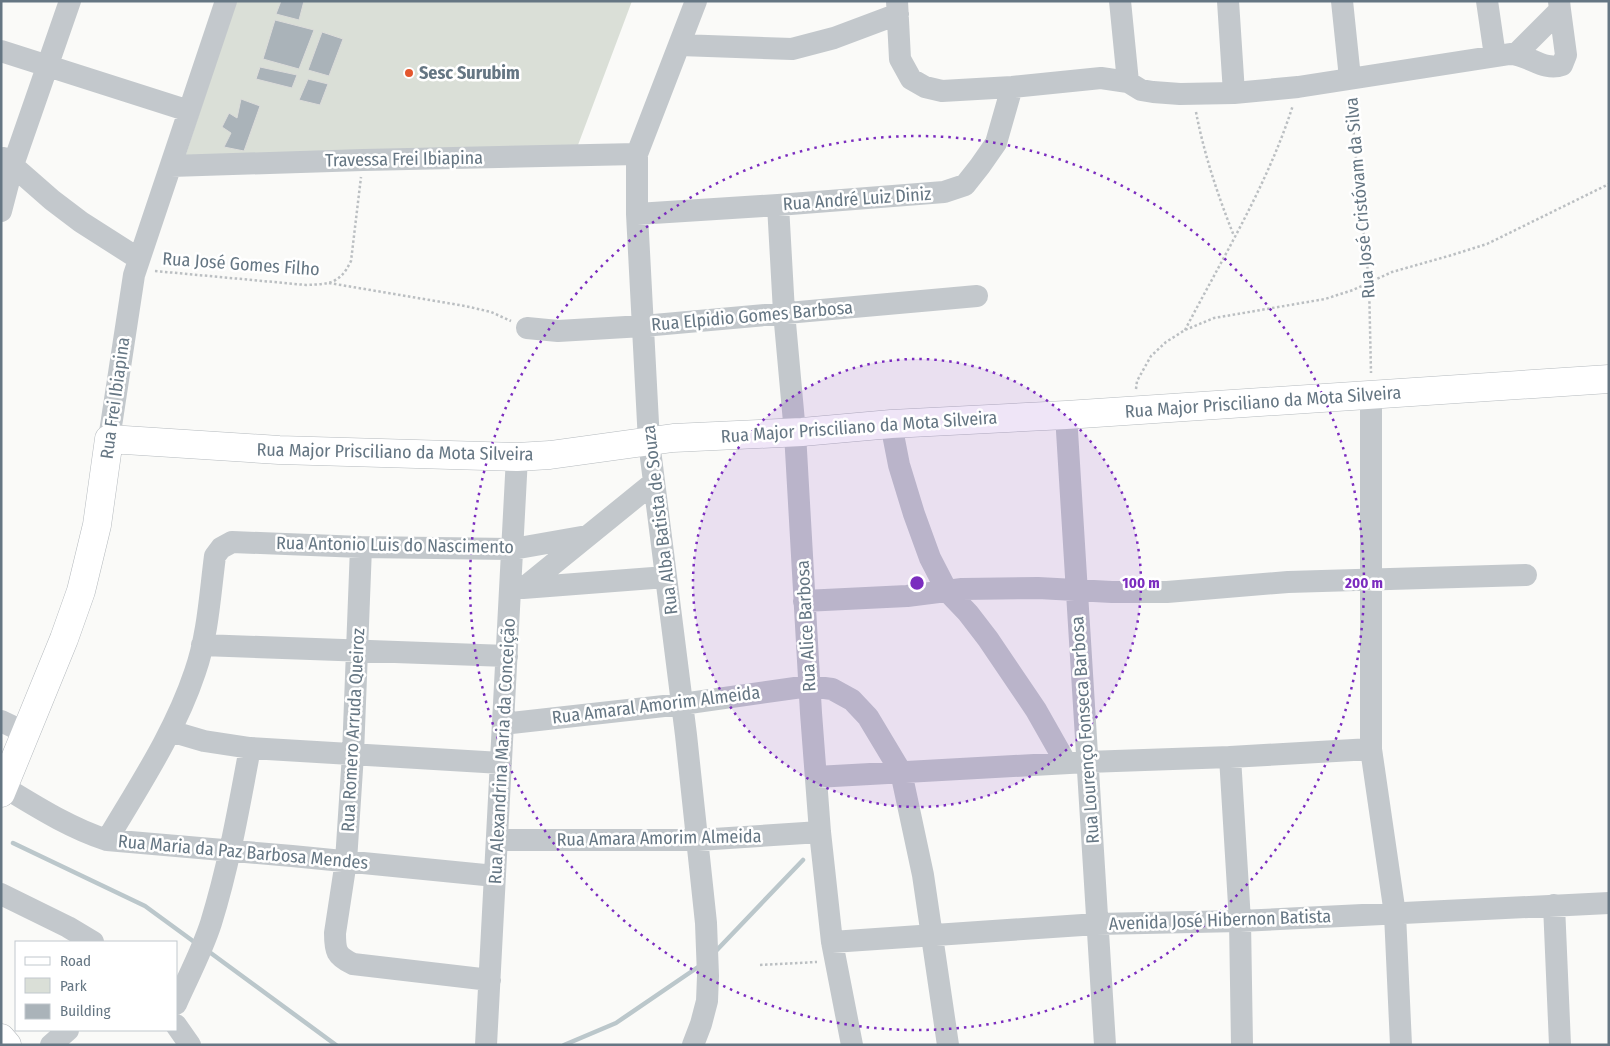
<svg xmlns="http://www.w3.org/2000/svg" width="1610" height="1046" viewBox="0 0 1610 1046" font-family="'Fira Sans Condensed',sans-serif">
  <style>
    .green { fill: #dadfd7 }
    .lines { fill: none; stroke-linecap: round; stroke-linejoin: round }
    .stream { stroke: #bbc7cb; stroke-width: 4.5 }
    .building { fill: #aab3b9; stroke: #dcdcda }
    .major-casing { stroke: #b5babe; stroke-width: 29 }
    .path { stroke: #bbbfc2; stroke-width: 2.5; stroke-dasharray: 2.5 2.5; stroke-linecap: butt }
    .minor { stroke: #c3c8cc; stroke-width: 22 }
    .major { stroke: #fff; stroke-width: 28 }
    .ring { fill: none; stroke: #7b2cbf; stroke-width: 2.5; stroke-dasharray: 2.5 5 }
    .poi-dot { fill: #e4572e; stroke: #fff; stroke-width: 2 }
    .labels { text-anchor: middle; stroke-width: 5; stroke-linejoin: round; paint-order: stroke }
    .poi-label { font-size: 18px; font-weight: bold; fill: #657683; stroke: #fff; text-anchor: start }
    .street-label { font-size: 18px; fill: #657683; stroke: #fff }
    .centre { fill: #7b2cbf; stroke: #fff; stroke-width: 2.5 }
    .ring-label { font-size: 15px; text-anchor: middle; font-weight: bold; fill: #7b2cbf; stroke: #fff; stroke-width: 5; stroke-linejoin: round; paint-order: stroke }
  </style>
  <rect width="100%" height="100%" fill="#fafaf8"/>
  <path class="green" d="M236 1H632L578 145 185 157Z"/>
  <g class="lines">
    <path class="stream" d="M13 843 145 906 197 944
      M208 951 336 1045
      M715 952 803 860
      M564 1045 616 1023 701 965"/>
  </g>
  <path class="building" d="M281 1H304L299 20 276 14Z
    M275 20 314 30 299 69 263 59Z
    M322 32 343 39 329 76 308 70Z
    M260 67 297 75 292 88 256 79Z
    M308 79 328 84 320 105 299 100Z
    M241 99 260 106 244 151 224 147 231 133 222 127 229 113 237 118Z"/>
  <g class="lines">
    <defs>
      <path id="major" d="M1 793 64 639 81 591 97 525 109 439 279 450 517 457 550 455 673 438 802 432 891 424 1066 415 1609 379
        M1 1038 7 1045"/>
    </defs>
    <use href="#major" class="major-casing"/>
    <path class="path" d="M1352 97 1354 139 1369 282 1371 373
      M1196 112C1204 154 1218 196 1234 236
      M155 271 306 285C329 284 340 284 351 261L361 177
      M329 283 465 306 491 312 511 321
      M1185 330C1223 257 1268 184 1293 105
      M1136 389 1137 381 1151 356 1166 342 1185 330 1214 318 1325 299 1353 290 1392 272 1452 255 1487 244 1609 184
      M760 965 817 962"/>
    <path class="minor" d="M897 1 900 59 911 79 925 87 942 91 1012 87 1101 78 1128 82 1141 90 1153 92 1180 94 1234 93 1298 87 1510 54C1528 54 1544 72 1562 65L1566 55 1560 10
      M1120 1 1128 82
      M1228 1 1234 93
      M1342 1 1350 78
      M1487 1 1495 56
      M680 45 792 49 834 38 898 14
      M1 51 189 111
      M1516 54 1560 10 1559 1
      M4 158 52 200 81 222 139 259
      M171 166 363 160 637 154
      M778 205 784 312 795 433 811 713 820 832 832 942 852 1045
      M1 211 13 165 70 1
      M637 214 778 205 944 192 965 185 980 166 996 143 1012 87
      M527 328 558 331 643 326 977 296
      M1371 395V749L1395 914 1401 1045
      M1066 415 1105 1045
      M891 424 899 465 914 514 930 558 947 591 968 613 988 639 1036 710 1066 763
      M109 439 134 275 226 1
      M361 547 353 754 346 861 335 933C335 951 336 956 353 964L490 980
      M525 587 653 483
      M523 588 666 577
      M804 601 907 596 962 589 1038 588 1112 592H1167L1288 582 1526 575
      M202 645 507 656
      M1 721 26 733
      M503 724 682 704 809 686 832 689 852 700 868 717 901 772 923 875 948 1045
      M170 731 204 741 250 748 501 763
      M1230 757 1240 921 1242 1045
      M816 777 1087 762 1230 757 1371 749
      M4 787C37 807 70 828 107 840L292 856 495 876
      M107 840C139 786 175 732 195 672 208 635 210 594 215 556L221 548 232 542 361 547 513 549 587 536
      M497 840H698L820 832
      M1 894 68 927 93 942
      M1554 905 1560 1045
      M832 942 1097 924 1240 921 1609 903
      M176 1004C188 977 202 951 211 923 229 865 239 807 250 748
      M176 1025 190 1045
      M51 1045 68 1030
      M486 1045 517 457
      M693 1045 701 1024 707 1001 708 976 706 923 686 735 649 442 637 214V154L696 1"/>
    <use href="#major" class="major"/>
  </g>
  <circle cx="917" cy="583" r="224" fill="#7b2cbf" fill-opacity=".12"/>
  <g class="ring">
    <circle cx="917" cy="583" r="224"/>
    <circle cx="917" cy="583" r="447"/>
  </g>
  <circle class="poi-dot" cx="409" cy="73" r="5"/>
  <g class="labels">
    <g class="poi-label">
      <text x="419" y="79">Sesc Surubim</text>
    </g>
    <g class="street-label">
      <text transform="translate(404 159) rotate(-1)" y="6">Travessa Frei Ibiapina</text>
      <text transform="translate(1360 198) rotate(-95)" y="6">Rua José Cristóvam da Silva</text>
      <text transform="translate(857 199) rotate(-4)" y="6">Rua André Luiz Diniz</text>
      <text transform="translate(241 264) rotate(4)" y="6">Rua José Gomes Filho</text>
      <text transform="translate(752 316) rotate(-5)" y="6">Rua Elpidio Gomes Barbosa</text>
      <text transform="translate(115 398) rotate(-82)" y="6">Rua Frei Ibiapina</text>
      <text transform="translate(1263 402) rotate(-4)" y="6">Rua Major Prisciliano da Mota Silveira</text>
      <text transform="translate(859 427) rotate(-4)" y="6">Rua Major Prisciliano da Mota Silveira</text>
      <text transform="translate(395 452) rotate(1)" y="6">Rua Major Prisciliano da Mota Silveira</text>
      <text transform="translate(660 520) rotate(-97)" y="6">Rua Alba Batista de Souza</text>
      <text transform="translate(395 545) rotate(1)" y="6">Rua Antonio Luis do Nascimento</text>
      <text transform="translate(806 626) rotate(-93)" y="6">Rua Alice Barbosa</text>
      <text transform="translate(656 705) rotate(-7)" y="6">Rua Amaral Amorim Almeida</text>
      <text transform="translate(353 730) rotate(-87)" y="6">Rua Romero Arruda Queiroz</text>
      <text transform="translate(1085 730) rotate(-94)" y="6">Rua Lourenço Fonseca Barbosa</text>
      <text transform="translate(502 751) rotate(-87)" y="6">Rua Alexandrina Maria da Conceição</text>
      <text transform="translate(659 838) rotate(-1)" y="6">Rua Amara Amorim Almeida</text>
      <text transform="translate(243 852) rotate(5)" y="6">Rua Maria da Paz Barbosa Mendes</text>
      <text transform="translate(1220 920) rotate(-2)" y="6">Avenida José Hibernon Batista</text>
    </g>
  </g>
  <circle cx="917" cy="583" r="8" class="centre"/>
  <g class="ring-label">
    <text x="1141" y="588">100 m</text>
    <text x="1364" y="588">200 m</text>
  </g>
  <rect width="1610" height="1046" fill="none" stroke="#657683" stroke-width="5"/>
  <rect x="15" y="941" width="162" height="90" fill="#ffffff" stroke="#c1c8cd"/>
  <rect x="25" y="957" width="25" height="8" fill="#ffffff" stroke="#c1c8cd"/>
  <text x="60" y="966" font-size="15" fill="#657683">Road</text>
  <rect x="25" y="978" width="25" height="15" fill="#dadfd7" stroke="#c1c8cd"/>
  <text x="60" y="991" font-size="15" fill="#657683">Park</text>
  <rect x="25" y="1004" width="25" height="15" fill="#aab3b9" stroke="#c1c8cd"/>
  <text x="60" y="1016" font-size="15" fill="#657683">Building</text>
</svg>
